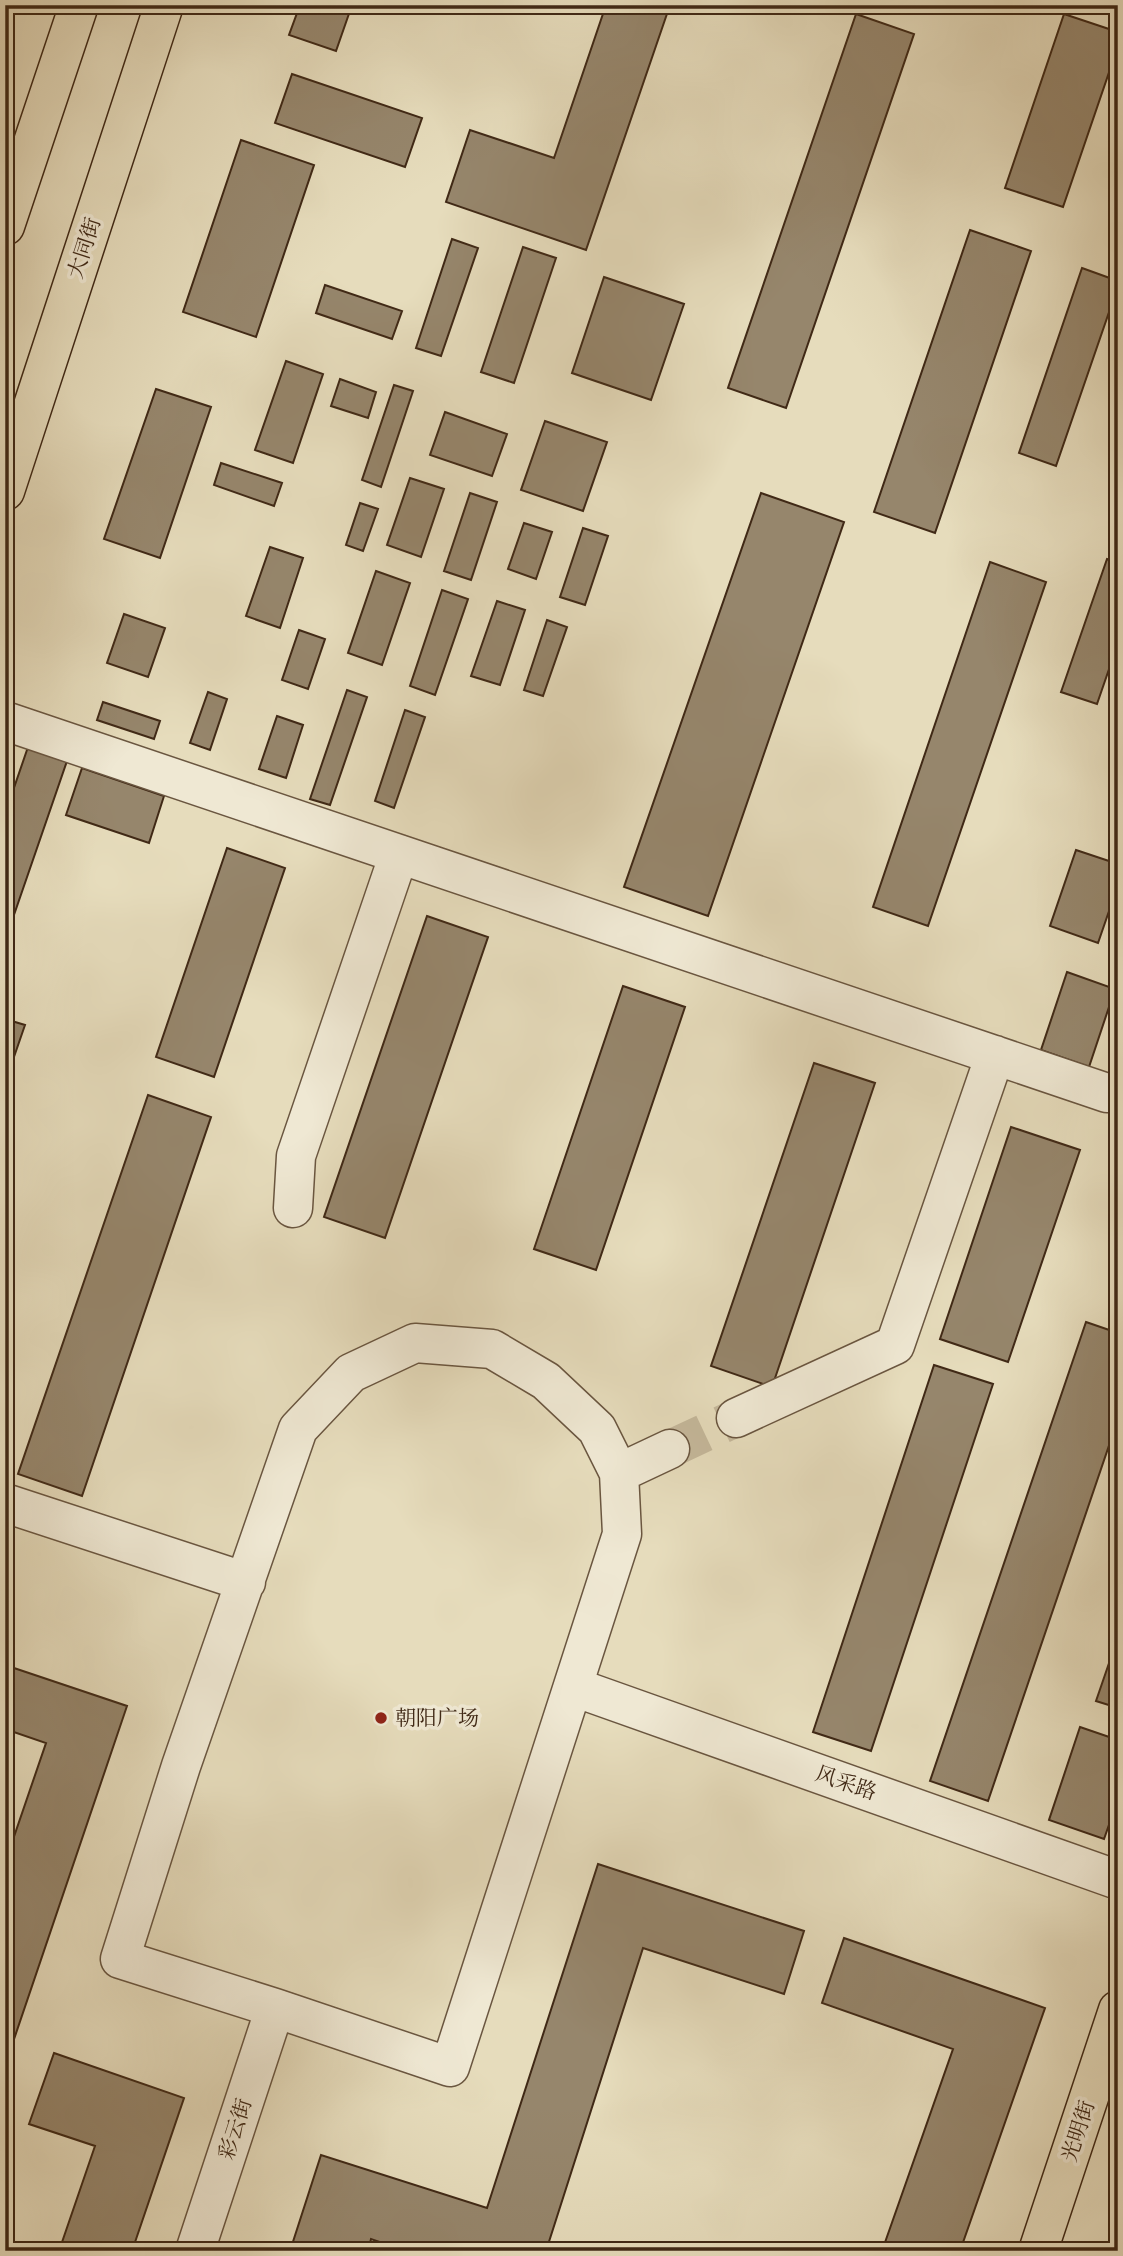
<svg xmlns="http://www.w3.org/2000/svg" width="1123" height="2256" viewBox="0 0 1123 2256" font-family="'Sorts Mill Goudy','Noto Serif SC',serif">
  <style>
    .building { fill: #96866c; stroke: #402916; stroke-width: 2 }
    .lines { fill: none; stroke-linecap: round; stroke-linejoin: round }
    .minor-tunnel { stroke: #c5b89b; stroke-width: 38; stroke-dasharray: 38 19; stroke-linecap: butt }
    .minor-casing { stroke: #6a5640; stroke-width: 41 }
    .major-casing { stroke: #402916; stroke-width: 41 }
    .minor { stroke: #efe8d3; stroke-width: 38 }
    .major { stroke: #e6dcbc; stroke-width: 38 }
    .poi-dot { fill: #8f2418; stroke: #efe8d3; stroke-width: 2.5 }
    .labels { text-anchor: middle; stroke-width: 7; stroke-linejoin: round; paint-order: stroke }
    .street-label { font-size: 21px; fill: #402916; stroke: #efe8d3 }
    .poi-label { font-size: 21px; fill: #402916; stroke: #efe8d3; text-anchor: start }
  </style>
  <rect width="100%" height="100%" fill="#e6dcbc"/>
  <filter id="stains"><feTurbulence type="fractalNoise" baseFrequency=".00286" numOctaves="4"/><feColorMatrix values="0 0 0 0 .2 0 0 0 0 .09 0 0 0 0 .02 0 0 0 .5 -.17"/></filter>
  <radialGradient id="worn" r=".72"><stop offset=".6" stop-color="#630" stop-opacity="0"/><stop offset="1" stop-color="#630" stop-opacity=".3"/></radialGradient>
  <path class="building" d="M300 5H352L336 51 289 35Z
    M606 5H670L586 250 446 202 470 130 554 158Z
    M856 14 914 34 786 408 728 388Z
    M1064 14 1118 32V46L1063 207 1005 188Z
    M292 74 422 118 405 167 275 123Z
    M241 140 314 165 256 337 183 312Z
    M970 230 1031 251 935 533 874 512Z
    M452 239 478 248 441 356 416 348Z
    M523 247 556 258 514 383 481 372Z
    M1082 268 1118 281V286L1056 466 1019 453Z
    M604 277 684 304 651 400 572 373Z
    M325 285 402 311 392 339 316 313Z
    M286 361 323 374 293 463 255 450Z
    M340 379 376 392 368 418 331 406Z
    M394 385 413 391 381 487 362 480Z
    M156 389 211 407 160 558 104 539Z
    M445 412 507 434 492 476 430 455Z
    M545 421 607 442 583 511 521 490Z
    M221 463 282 483 274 506 214 485Z
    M410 478 444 489 421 557 387 545Z
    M470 493 497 502 471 580 444 571Z
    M761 493 844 522 708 916 624 887Z
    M360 503 378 509 363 551 346 545Z
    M524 523 552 532 536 579 508 569Z
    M583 528 608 536 585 605 560 597Z
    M270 547 303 558 280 628 246 616Z
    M1107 559 1118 563V643L1097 704 1061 692Z
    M990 562 1046 582 928 926 873 907Z
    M376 571 410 583 382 665 348 653Z
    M442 590 468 599 435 695 410 686Z
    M497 601 525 610 500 685 471 676Z
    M124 614 165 628 148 677 107 663Z
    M547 620 567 627 543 696 524 690Z
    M299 630 325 639 308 689 282 680Z
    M347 690 367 697 330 805 310 799Z
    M208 692 227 699 210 750 190 743Z
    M103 702 160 721 154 739 97 720Z
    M405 710 425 717 394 808 375 801Z
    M277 716 303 725 286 778 259 769Z
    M28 747 67 761 5 941V814Z
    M82 768 164 796 149 843 66 815Z
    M227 848 285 868 214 1077 156 1057Z
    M1076 850 1118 864V885L1098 943 1050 926Z
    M427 916 488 937 385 1238 324 1217Z
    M1067 972 1115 989 1089 1067 1041 1050Z
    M623 986 685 1007 596 1270 534 1249Z
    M5 1019 25 1025 5 1083Z
    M814 1063 875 1083 772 1387 711 1366Z
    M148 1095 211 1117 82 1496 18 1474Z
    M1011 1127 1080 1150 1008 1362 940 1339Z
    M1086 1322 1118 1333V1419L988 1801 930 1781Z
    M934 1365 993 1384 871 1751 813 1732Z
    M1118 1637V1708L1096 1701Z
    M5 1665 127 1706 10 2051 5 2049V1863L46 1743 5 1729Z
    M1080 1727 1118 1740V1799L1104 1839 1049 1820Z
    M598 1864 804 1931 784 1994 643 1948 546 2251H406L371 2239 368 2251H290L321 2155 487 2208Z
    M844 1938 1045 2008 960 2251H882L953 2049 822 2003Z
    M54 2053 184 2098 132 2251H59L95 2146 29 2124Z"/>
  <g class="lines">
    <path class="minor-tunnel" d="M670 1449 736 1418"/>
    <defs>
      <path id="minor" d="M5 721 1107 1093 1118 1091
        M293 1208 296 1156 399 854
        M415 1343 492 1349 546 1381 597 1429 619 1473 622 1534 450 2067 275 2008 120 1959 181 1766 298 1429 351 1373Z
        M736 1418 895 1345 995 1055
        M619 1473 670 1449
        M5 1503 246 1582
        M574 1687 1118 1880
        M195 2251 275 2008"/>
      <path id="major" d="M5 226 79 5
        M5 491 164 5
        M1038 2251 1118 2010"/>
    </defs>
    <use href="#minor" class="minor-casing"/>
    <use href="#major" class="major-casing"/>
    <use href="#minor" class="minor"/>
    <use href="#major" class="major"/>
  </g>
  <circle class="poi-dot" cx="381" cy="1718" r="7"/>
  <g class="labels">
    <g class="street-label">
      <text transform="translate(84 248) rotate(-72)" y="7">大同街</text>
      <text transform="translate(846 1783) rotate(19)" y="7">风采路</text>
      <text transform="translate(235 2129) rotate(-72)" y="7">彩云街</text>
      <text transform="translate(1078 2131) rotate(-72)" y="7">光明街</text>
    </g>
    <g class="poi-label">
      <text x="395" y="1725">朝阳广场</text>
    </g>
  </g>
  <rect width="1123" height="2256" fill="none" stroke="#e6dcbc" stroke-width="28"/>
  <rect x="7" y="7" width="1109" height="2242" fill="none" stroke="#402916" stroke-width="3.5"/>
  <rect x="14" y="14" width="1095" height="2228" fill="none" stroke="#402916" stroke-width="2"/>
  <rect width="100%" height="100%" filter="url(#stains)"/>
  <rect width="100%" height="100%" fill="url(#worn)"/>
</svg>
